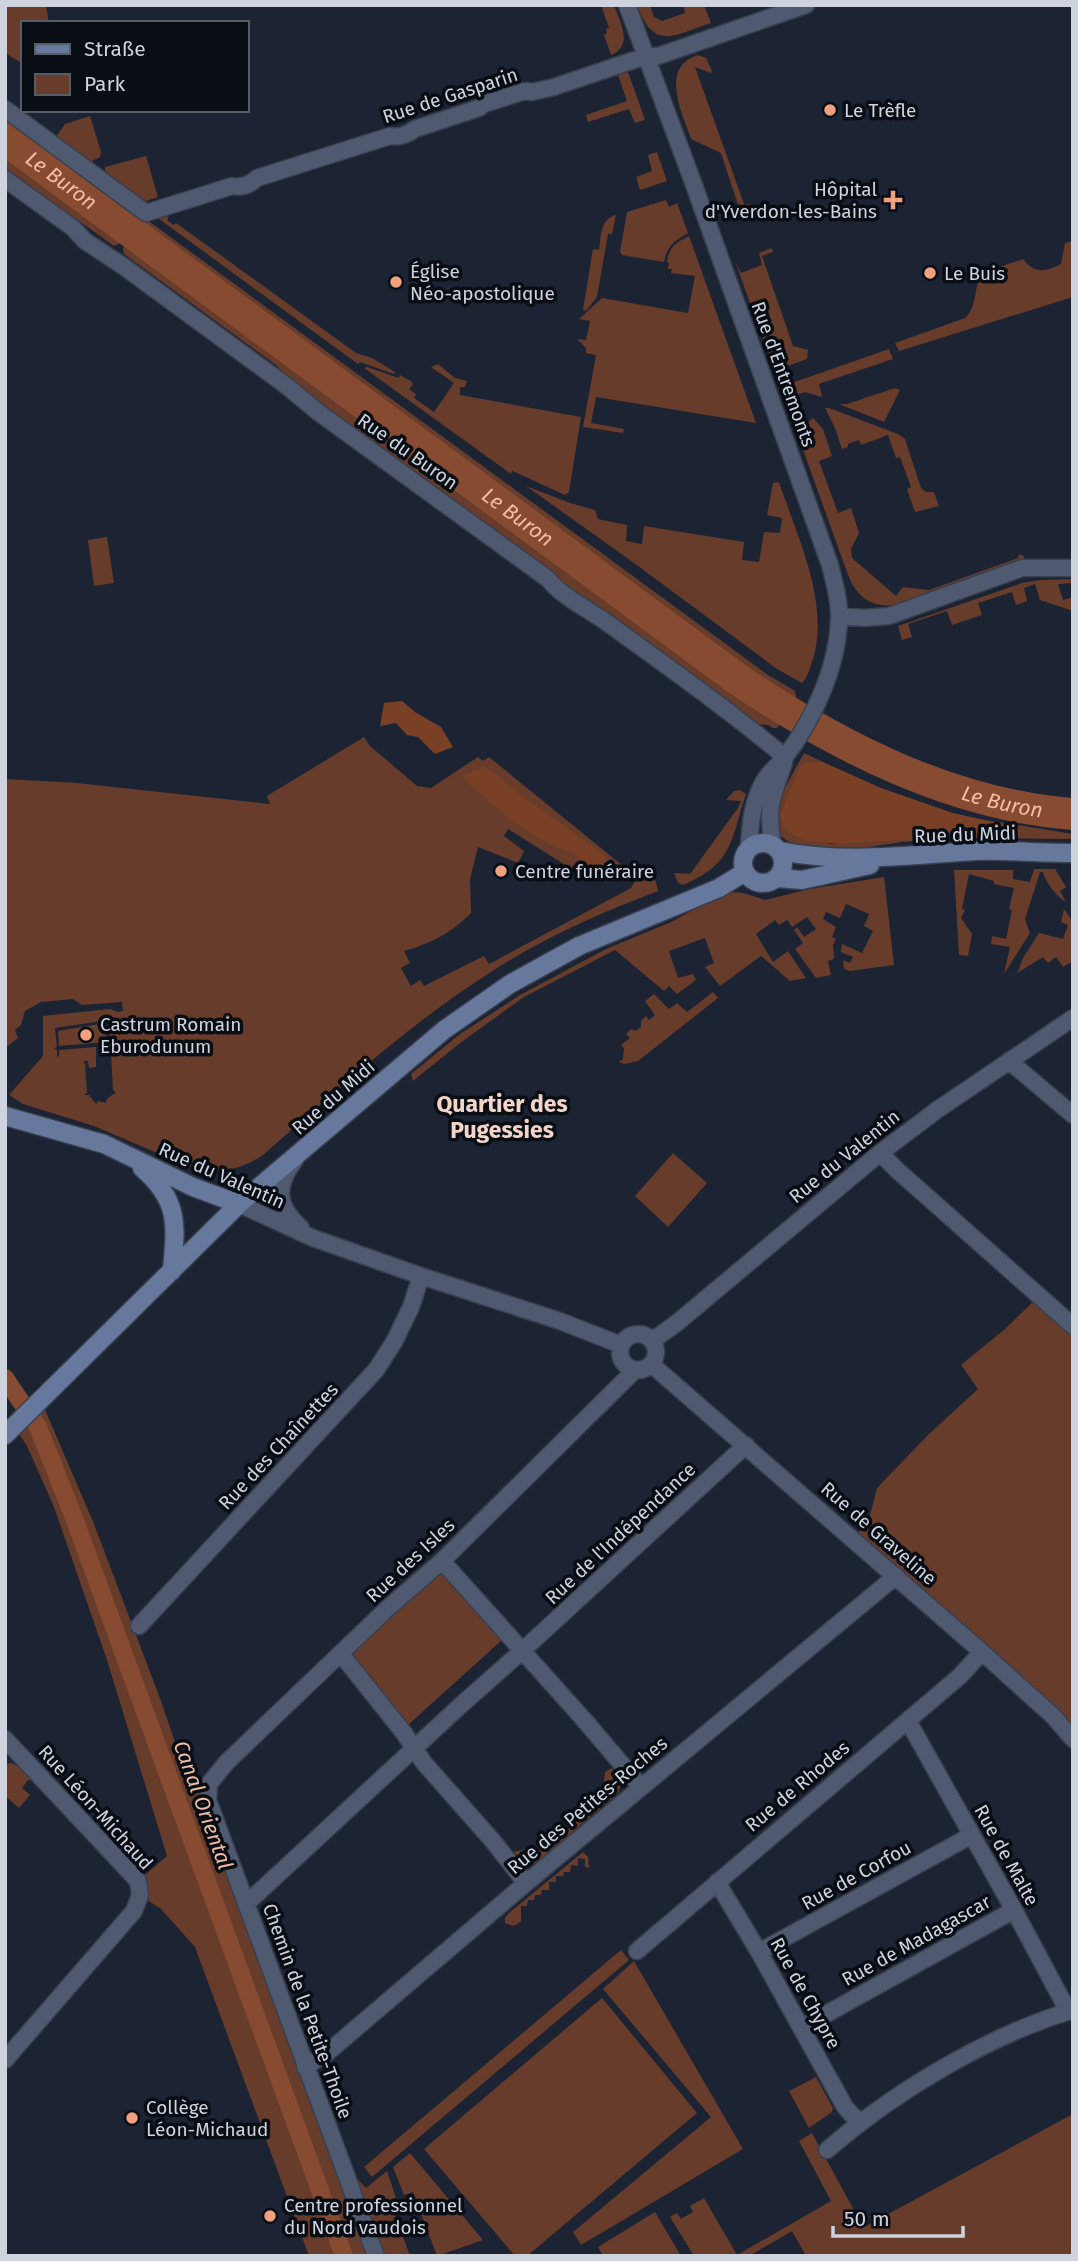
<svg xmlns="http://www.w3.org/2000/svg" width="1078" height="2261" viewBox="0 0 1078 2261" font-family="'Fira Sans',sans-serif">
  <style>
    .green { fill: #683c2a; fill-rule: evenodd }
    .forest { fill: #794026 }
    .lines { fill: none; stroke-linecap: round; stroke-linejoin: round }
    .canal { stroke: #864b31; stroke-width: 18 }
    .river { stroke: #864b31; stroke-width: 32 }
    .street-casing { stroke: #383f4e; stroke-width: 19 }
    .secondary-casing { stroke: #383f4e; stroke-width: 21 }
    .street { stroke: #4f5a71; stroke-width: 16 }
    .secondary { stroke: #67789d; stroke-width: 18 }
    .poi-dot { fill: #f2a17e; stroke: #090d14; stroke-width: 2.5 }
    .labels { text-anchor: middle; stroke-width: 7; stroke-linejoin: round; paint-order: stroke }
    .street-label { font-size: 19px; fill: #ced3de; stroke: #090d14 }
    .poi-label { font-size: 19px; fill: #ced3de; stroke: #090d14; text-anchor: start }
    .water-label { font-size: 21px; font-style: italic; fill: #f3bca5; stroke: #090d14 }
    .quarter-label { font-size: 23px; font-weight: bold; fill: #f4d4c7; stroke: #090d14 }
  </style>
  <rect width="100%" height="100%" fill="#1c2333"/>
  <path class="green" d="M5 5H46L49 23H23V64L5 53Z
    M601 5H614C620 22 634 46 611 55L604 35 607 33 606 29 609 28Z
    M637 5H650L654 17 662 21 685 13 683 5H704L711 23C674 35 654 52 637 5Z
    M698 55 706 58 712 71 711 73 695 67 744 204 760 205 762 210 742 217 721 153 691 139C682 113 659 67 698 55Z
    M628 72 645 120 635 123 629 109 588 122 586 115 627 101 618 75Z
    M90 116 101 152 100 157 90 162 56 137 65 124Z
    M5 118 140 217 133 226 5 132Z
    M5 148 126 236 120 243 114 246 5 168Z
    M657 152 667 181 640 190 636 177 652 171 648 155Z
    M146 156 158 197 146 201 105 172V167Z
    M666 200 669 207 677 203 688 233C674 241 667 246 664 262L622 255 620 252 627 212Z
    M162 215 169 217 167 220 174 225 176 223 356 353 372 358 395 372 394 374 360 362 358 364 155 216Z
    M616 215 612 234H608L597 297 586 311 583 310 593 249 599 250C601 237 600 219 616 215Z
    M144 219 150 222 768 675 795 691 796 698 791 706 137 229Z
    M689 236 756 423 596 397 591 423 624 429 623 433 583 427 596 355 586 353V348L577 339 586 340 590 321 579 319 602 298 688 313 695 276 671 273 672 269H668L669 263 667 262C669 247 675 243 689 236Z
    M129 239 757 700 784 717 777 728H773L768 725 756 724 300 389 276 365 124 254 123 248Z
    M1073 241V297L899 351 895 343 965 318C978 306 973 288 982 273L1023 259C1034 274 1046 272 1061 264L1065 243Z
    M772 248 773 252 762 256 793 346 808 350 807 359 782 368 772 364 735 261 741 273 762 265 759 253Z
    M889 349 893 359 819 384 822 397 805 392 786 398 783 393 786 385Z
    M438 364 455 378 467 381 465 387H460V395L581 417 569 492 565 495 517 473 512 471 511 474 364 368 367 367 399 378 400 375 411 381 413 384 409 389 416 394 414 398 434 412 454 383 431 367Z
    M895 388 900 390 884 422 839 404H847Z
    M825 408H829L898 434 905 439 921 488 926 492H934L939 506 915 512 907 489 911 487 900 457 896 458 888 435 861 445 859 440 848 444V447L842 449 835 428Z
    M813 418 823 429 832 456 819 461 838 513 851 508 859 533 851 549 852 558 896 596 903 587 929 590 1018 558 1019 554 1024 556V559L895 605C871 608 857 597 848 575L797 433Z
    M779 482C797 536 830 603 813 659 810 667 808 677 802 683L777 669 634 563 526 486 570 503 595 510 598 519 627 525 626 541 642 544 644 526 744 542 742 560 759 562 764 532 780 533 782 518 767 515 773 483Z
    M107 537 114 583 94 586 88 540Z
    M1073 579V583L1058 584 1063 600 1073 597 1071 599 1073 611 1040 600 1035 584 1024 588 1027 601 1016 605 1012 592 978 603 982 615 952 625 947 611 908 624 912 637 902 640 898 626 1022 583 1040 580Z
    M364 737 370 746 417 786 431 788 478 757 483 761 489 757 623 866 597 880 591 881 508 829 504 836 524 851 518 863 478 847 470 879 471 913C451 933 432 943 404 951L410 963 401 968 411 986 420 980 424 986 484 956 489 964 631 888 640 873 649 872 654 875 658 891C600 913 543 938 491 972 409 1024 336 1091 263 1155 239 1171 218 1174 190 1167L94 1126 23 1104 9 1095 43 1056V1016L110 1009 118 1012 123 1011 122 1002 82 1005 73 999 41 1002 25 1011 21 1025 15 1030 18 1038 5 1048V779L77 783 270 804 267 796ZM109 1020 113 1090 116 1092 107 1099 106 1103 98 1101 96 1104 89 1095H84L87 1093 86 1079H84L86 1078 85 1064 83 1061H88L89 1068 96 1067V1047L59 1050V1056L57 1057V1050L54 1048 57 1047 55 1028Z
    M804 753 823 762H807L829 844 1019 833 1012 826 980 819 1073 834V839L963 838 902 842 829 853 797 849 780 835 776 824 777 811 781 795Z
    M740 790 746 794C730 842 734 863 683 885L678 883 674 873 690 874 738 808 741 801 726 800 734 791Z
    M1034 869H1055L1066 887 1060 891 1066 902C1057 897 1046 883 1043 872H1040L1025 919 1030 933 1004 974 1010 947 991 944 992 936 1006 939 1012 910 1009 909 1014 888 994 884V881L969 874 962 909 965 910 961 918 972 934 968 956 959 955 954 870H1013V879L1030 882Z
    M884 877 894 965 850 971 844 969 843 960 850 963 853 957 841 952 842 944 862 953 873 931 864 926 869 914 846 904 840 918 826 912 823 919 836 927 832 937 836 939 833 945 834 959 828 961 831 975 816 978 795 949 803 943 794 930 797 927 804 937 816 929 807 917 792 927 787 920 779 925 775 920 756 934 773 962 788 951 806 978 790 981 761 956 720 986 705 967 714 963 705 938 669 951 678 978 693 974 696 980 677 994 669 986 664 991 615 950 524 997 460 1043 413 1081 411 1074 460 1034 520 995 606 949 671 922 709 901 732 892 744 893 765 900 810 889Z
    M1064 909 1073 922V961L1063 967 1056 957 1048 963 1043 957 1009 978 1018 972 1023 958 1039 933 1063 939 1068 925 1061 922Z
    M713 992 718 998 638 1061 625 1064 619 1062 623 1059 624 1048 621 1045 630 1038 626 1034 631 1029 635 1031 641 1027V1021L646 1016 649 1020 655 1015 645 1001 654 994 669 1009 677 1003 687 1012Z
    M106 1023 107 1042 59 1046 58 1031Z
    M673 1153 707 1183 668 1227 635 1196Z
    M1038 1297 1073 1326V1732L854 1539 870 1515 877 1488 928 1435 978 1389 961 1365 1005 1329Z
    M43 1405 94 1524 161 1701 191 1789 197 1785 204 1799 370 2256H309L195 1947 161 1909 140 1895 138 1881 167 1856 107 1660 54 1507 27 1446 19 1434 18 1428Z
    M437 1573 447 1576 502 1640 408 1725 356 1664C352 1658 353 1655 355 1649Z
    M11 1763 22 1768 35 1781 28 1780 22 1788 30 1795 19 1808 5 1796 7 1780 5 1779V1764Z
    M612 1768 622 1782 618 1793 537 1862 530 1865 522 1863 514 1852 550 1843 605 1799 602 1795 605 1772Z
    M583 1852 588 1857 589 1868 585 1867V1859L578 1858V1866L571 1865 570 1872H564L563 1876H556V1882H549V1890H542L541 1895H535L534 1900H528L527 1906H521V1921C515 1927 512 1926 505 1923V1918L509 1913Z
    M621 1950 629 1960 372 2177 364 2167Z
    M634 1961 743 2149 581 2245 573 2232 711 2117 603 1989Z
    M602 1998 697 2113 527 2256H515L424 2149Z
    M816 2077 833 2108 832 2112 809 2128 789 2091Z
    M1073 2114V2256H806L792 2231 749 2256H694L670 2217 677 2213 681 2219 693 2212 690 2206 704 2198 737 2255 831 2201 799 2141 812 2133 862 2225 866 2226Z
    M410 2153 483 2240 437 2256 413 2192 404 2195 393 2167Z
    M387 2171 396 2198 390 2200 410 2256H381L354 2175 366 2188Z
    M655 2212 681 2256H603L598 2247Z"/>
  <path class="forest" d="M402 701 415 712 441 727 453 747 435 754 418 737 407 735 396 723 380 726 384 703Z
    M807 762H823L881 788 953 813 1012 826 1019 829V833L840 844 807 841 790 833 783 826 780 814 800 767Z
    M486 767 521 795 604 855 611 869 589 868 573 852C545 850 480 797 462 775Z"/>
  <g class="lines">
    <path class="canal" d="M5 1378 38 1427 73 1515 344 2256"/>
    <path class="river" id="s1" d="M5 139 740 681C839 747 952 805 1073 814"/>
    <defs>
      <path id="street" d="M627 5 694 185 830 565C834 582 840 601 839 618 838 666 814 719 785 757 779 765 769 772 764 781 752 802 750 825 749 849
        M5 109 146 213 232 186C242 188 250 185 257 178L390 136C399 138 408 134 415 129L479 108 484 104 525 91 532 92 554 87 646 56H658L806 5
        M5 179 73 228 85 241 123 266 288 387 318 412 548 579C562 597 590 610 609 624 668 667 729 710 785 757
        M839 616 864 618 889 616 1022 568H1073
        M773 845C766 806 772 798 784 763
        M1009 1061 1073 1115
        M880 1153 897 1170 1073 1326
        M295 1160C275 1186 276 1206 301 1228
        M239 1204 313 1238 421 1276 560 1321 621 1345
        M620 1352a18 18 0 1 1 36 0a18 18 0 1 1-36 0Z
        M652 1341 678 1322 880 1153 937 1110 1073 1018
        M651 1364 982 1652 1053 1716 1073 1739
        M442 1561 586 1722 641 1787
        M139 1626 376 1370 394 1342 411 1307 421 1276
        M341 1654 404 1733 424 1763 492 1840 526 1883
        M908 1721 1014 1910 1068 2011
        M5 1739 138 1881 140 1895 134 1911 5 2060
        M717 1882 759 1952 845 2107 853 2116 861 2121
        M246 1904 461 1705 522 1651 746 1445
        M637 1951 960 1676 982 1652
        M759 1952 972 1835
        M801 2028 1014 1910
        M305 2067 327 2053 526 1883 896 1576
        M827 2150C894 2092 987 2036 1073 2010
        M376 2256 208 1800 209 1784 227 1762 389 1607 442 1561 635 1370"/>
      <path id="secondary" d="M743 863a20 20 0 1 1 40 0a20 20 0 1 1-40 0Z
        M780 851C845 864 910 855 975 851 1007 850 1040 853 1073 853
        M777 878 802 880 870 865
        M5 1116 104 1144 193 1187 239 1204
        M142 1168C180 1201 176 1225 172 1271
        M5 1435 239 1204 444 1030 510 984 579 946 719 888 745 872"/>
    </defs>
    <use href="#street" class="street-casing"/>
    <use href="#secondary" class="secondary-casing"/>
    <use href="#street" class="street"/>
    <use href="#secondary" class="secondary"/>
  </g>
  <g class="poi-dot">
    <circle cx="830" cy="110" r="7"/>
    <path d="M889.5 189.5h7v7h7v7h-7v7h-7v-7h-7v-7h7z"/>
    <circle cx="930" cy="273" r="7"/>
    <circle cx="396" cy="282" r="7"/>
    <circle cx="501" cy="871" r="7"/>
    <circle cx="86" cy="1035" r="7"/>
    <circle cx="132" cy="2118" r="7"/>
    <circle cx="270" cy="2216" r="7"/>
  </g>
  <g class="labels">
    <g class="street-label">
      <text transform="translate(450 95) rotate(-18)" y="7">Rue de Gasparin</text>
      <text transform="translate(784 374) rotate(70)" y="7">Rue d'Entremonts</text>
      <text transform="translate(408 451) rotate(35)" y="7">Rue du Buron</text>
      <text transform="translate(965 834) rotate(-2)" y="7">Rue du Midi</text>
      <text transform="translate(333 1097) rotate(-41)" y="7">Rue du Midi</text>
      <text transform="translate(844 1156) rotate(-39)" y="7">Rue du Valentin</text>
      <text transform="translate(222 1175) rotate(24)" y="7">Rue du Valentin</text>
      <text transform="translate(278 1446) rotate(-47)" y="7">Rue des Chaînettes</text>
      <text transform="translate(620 1533) rotate(-43)" y="7">Rue de l'Indépendance</text>
      <text transform="translate(879 1533) rotate(41)" y="7">Rue de Graveline</text>
      <text transform="translate(410 1560) rotate(-43)" y="7">Rue des Isles</text>
      <text transform="translate(797 1786) rotate(-40)" y="7">Rue de Rhodes</text>
      <text transform="translate(587 1805) rotate(-40)" y="7">Rue des Petites-Roches</text>
      <text transform="translate(96 1807) rotate(48)" y="7">Rue Léon-Michaud</text>
      <text transform="translate(1007 1855) rotate(61)" y="7">Rue de Malte</text>
      <text transform="translate(856 1875) rotate(-29)" y="7">Rue de Corfou</text>
      <text transform="translate(916 1940) rotate(-29)" y="7">Rue de Madagascar</text>
      <text transform="translate(806 1993) rotate(61)" y="7">Rue de Chypre</text>
      <text transform="translate(308 2011) rotate(70)" y="7">Chemin de la Petite-Thoile</text>
    </g>
    <g class="poi-label">
      <text x="844" y="117">Le Trèfle</text>
      <text x="877" y="196" text-anchor="end">Hôpital<tspan x="877" dy="22">d'Yverdon-les-Bains</tspan></text>
      <text x="410" y="278">Église<tspan x="410" dy="22">Néo-apostolique</tspan></text>
      <text x="944" y="280">Le Buis</text>
      <text x="515" y="878">Centre funéraire</text>
      <text x="100" y="1031">Castrum Romain<tspan x="100" dy="22">Eburodunum</tspan></text>
      <text x="146" y="2114">Collège<tspan x="146" dy="22">Léon-Michaud</tspan></text>
      <text x="284" y="2212">Centre professionnel<tspan x="284" dy="22">du Nord vaudois</tspan></text>
    </g>
    <g class="water-label">
      <text dy="7" stroke="none"><textPath href="#s1" startOffset="70">Le Buron</textPath></text>
      <text dy="7" stroke="none"><textPath href="#s1" startOffset="637">Le Buron</textPath></text>
      <text dy="7" stroke="none"><textPath href="#s1" startOffset="1204">Le Buron</textPath></text>
      <text transform="translate(203 1805) rotate(70)" y="7">Canal Oriental</text>
    </g>
    <g class="quarter-label">
      <text x="502" y="1112">Quartier des<tspan x="502" dy="26">Pugessies</tspan></text>
    </g>
  </g>
  <rect width="1078" height="2261" fill="none" stroke="#ced3de" stroke-width="14"/>
  <rect x="21" y="21" width="228" height="91" fill="#090d14" stroke="#585c65" stroke-width="2"/>
  <rect x="35" y="44" width="35" height="10" fill="#67789d" stroke="#585c65" stroke-width="2"/>
  <text x="84" y="56" font-size="21" fill="#ced3de">Straße</text>
  <rect x="35" y="74" width="35" height="21" fill="#683c2a" stroke="#585c65" stroke-width="2"/>
  <text x="84" y="91" font-size="21" fill="#ced3de">Park</text>
  <path d="M833 2226v10h130v-10" fill="none" stroke="#ced3de" stroke-width="3.5"/>
  <text x="844" y="2226" font-size="21" fill="#ced3de" stroke="#090d14" stroke-width="5" paint-order="stroke">50 m</text>
</svg>
